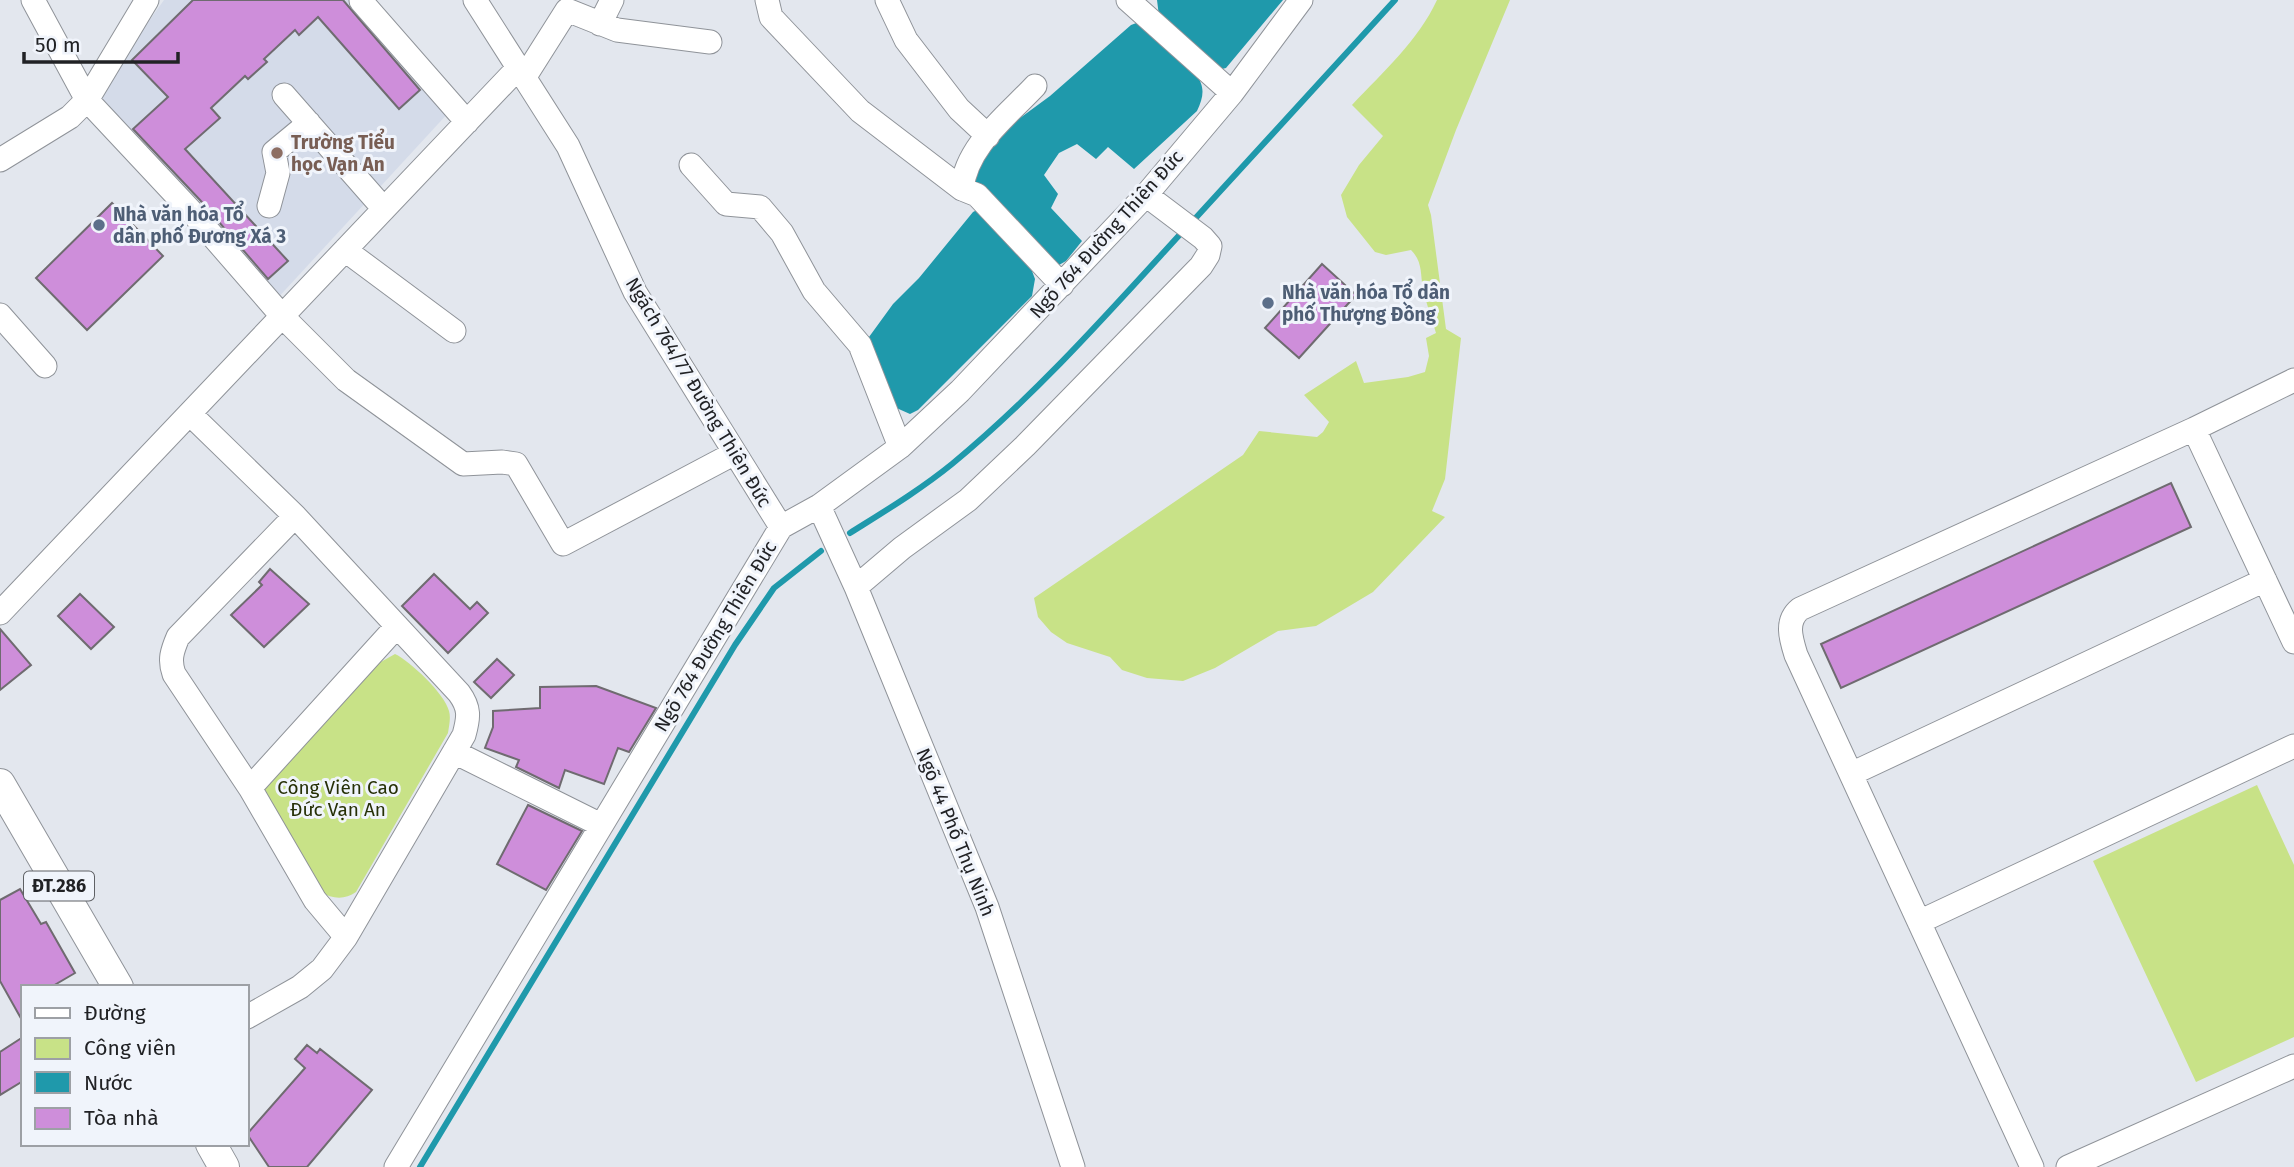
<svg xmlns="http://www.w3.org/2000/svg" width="2294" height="1167" viewBox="0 0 2294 1167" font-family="'Fira Sans',sans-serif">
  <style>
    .built { fill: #d4dbe9 }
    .green { fill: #c8e287 }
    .water { fill: #1f99ab }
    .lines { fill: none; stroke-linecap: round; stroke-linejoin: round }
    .stream { stroke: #1f99ab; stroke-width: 6 }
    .building { fill: #ce8eda; stroke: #6f6b70; stroke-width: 2 }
    .minor-casing { stroke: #8f9399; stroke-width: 25 }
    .major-casing { stroke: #8f9399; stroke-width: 32 }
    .minor { stroke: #fff; stroke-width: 23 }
    .major { stroke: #fff; stroke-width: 30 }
    .education-dot { fill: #8d6e63; stroke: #f0f4fb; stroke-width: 2.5 }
    .service-dot { fill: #5c6f8a; stroke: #f0f4fb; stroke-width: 2.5 }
    .labels { text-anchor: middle; stroke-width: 6; stroke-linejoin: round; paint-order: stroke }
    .shield { fill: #f0f4fb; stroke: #5f6165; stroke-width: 2 }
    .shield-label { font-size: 18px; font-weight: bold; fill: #212225 }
    .education-label { font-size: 19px; font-weight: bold; fill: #785e54; stroke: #f0f4fb; text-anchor: start }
    .service-label { font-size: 19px; font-weight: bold; fill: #4e5e75; stroke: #f0f4fb; text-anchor: start }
    .street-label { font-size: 19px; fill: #212225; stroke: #f0f4fb }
    .park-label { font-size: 19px; fill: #263006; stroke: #f0f4fb }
  </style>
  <rect width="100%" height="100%" fill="#e3e7ee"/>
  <path class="built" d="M164 0H354L450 111 275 301 95 96Z"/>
  <path class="green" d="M1437 0H1510L1456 130 1428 205 1431 215 1446 329 1461 338 1445 479 1432 511 1445 517 1373 592 1316 626 1278 631 1215 668 1183 681 1147 678 1122 670 1110 657 1067 643 1051 632 1038 617 1034 598 1243 455 1259 431 1317 437 1323 432 1329 422 1304 395 1356 361 1364 383 1408 377 1425 372 1429 356 1426 338 1436 333C1432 319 1426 303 1423 288 1420 274 1423 262 1411 250L1386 255 1375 252 1347 217 1341 195 1359 165 1383 136 1352 105C1383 72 1418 41 1437 0Z
    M395 654C410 661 445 694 449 711 451 718 449 726 448 733L356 892C345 900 332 899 321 892L266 800 265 789 275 773 379 663Z
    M2257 785 2294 865V1037L2196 1082 2093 861Z"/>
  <path class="water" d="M1157 0H1283L1226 68 1222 69 1159 16Z
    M1139 22 1196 74C1205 87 1204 96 1197 111L1134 169 1108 147 1096 159 1077 144 1059 153 1044 175 1058 194 1051 208 1082 241 1066 261 1059 265 975 182 981 156 997 135 1050 96 1131 25Z
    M977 210 985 215 1032 271 1035 279 1032 296 918 410 910 414 892 406 869 343V337L893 304 919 278 973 212Z"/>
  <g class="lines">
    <path class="stream" d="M1192 222 1395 0
      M850 533C885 511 920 490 952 464 1037 394 1110 311 1184 230
      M420 1167 735 645 774 588 821 551"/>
  </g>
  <path class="building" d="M193 0H343L420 90 399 109 318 17 299 35 295 30 264 59 267 62 248 79 245 76 211 108 220 118 185 149 288 261 268 279 200 200 133 129 168 97 132 60Z
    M112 203 163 256 87 330 36 278Z
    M1322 264 1356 295 1299 358 1265 328Z
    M2171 483 2191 527 1841 688 1821 644Z
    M270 569 309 604 264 647 231 615 262 585 259 582Z
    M434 574 470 609 477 602 488 613 448 653 402 606Z
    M80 594 114 627 91 649 58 616Z
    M0 629 31 665 0 690Z
    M497 659 514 675 491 698 474 682Z
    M596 686 656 708 629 752 618 748 604 784 565 770 559 788 516 767 519 760 485 748 493 727V711L540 708V687Z
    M528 805 582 831 546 890 497 864Z
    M20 889 41 924 46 922 75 973 51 987H23V1022L0 981V900Z
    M23 1037V1081L0 1095V1052Z
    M307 1045 317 1053 320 1049 372 1090 307 1167H269L247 1134 305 1068 295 1059Z"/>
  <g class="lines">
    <defs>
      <path id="minor" d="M33 0 87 100 190 210 282 316 346 380 463 464 502 462 516 464 563 544 735 453
        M475 0 568 146 635 292 781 527
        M767 0 771 17 860 111 962 189 977 195 1062 285
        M887 0 906 40 959 109 988 136
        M1128 0 1232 93
        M361 1 467 122
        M600 24 612 0
        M524 78 567 10 617 30 710 42
        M284 95 384 209
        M0 160 70 117 87 100 147 0
        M691 165 726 204 760 207 782 233 814 291 860 345 900 447
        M962 189C966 146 1007 116 1035 86
        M269 206 278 173 274 152 309 123
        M345 250 454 331
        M0 315 45 366
        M190 414 295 516 459 693C470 708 469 717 464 735L346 937 322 969 300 987 247 1017
        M2194 429 2294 642
        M819 506 856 587 987 907 1073 1167
        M295 516 178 637C172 651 169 660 174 674L250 788 315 900 346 937
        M856 587 902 548 968 500 1025 446 1201 266 1208 255 1210 246 1203 238 1146 195
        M0 613 518 68
        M454 752 601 825
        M1851 774 2265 580
        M250 788 397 626
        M1919 922 2294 746
        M396 1167 781 527 819 506 900 447 960 391 1146 195 1232 93 1301 0
        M2032 1167 1796 655C1791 639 1785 621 1800 609L2194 429 2294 380
        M2068 1167 2294 1066"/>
      <path id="major" d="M0 784 118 987
        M211 1144 224 1167"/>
    </defs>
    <use href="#minor" class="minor-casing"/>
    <use href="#major" class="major-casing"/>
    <use href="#minor" class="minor"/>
    <use href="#major" class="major"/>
  </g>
  <circle class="education-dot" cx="277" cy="153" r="7"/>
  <g class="service-dot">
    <circle cx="99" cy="225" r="7"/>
    <circle cx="1268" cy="303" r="7"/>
  </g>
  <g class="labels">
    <rect class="shield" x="24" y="871.5" width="70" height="29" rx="5"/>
    <g class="shield-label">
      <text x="59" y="892">ĐT.286</text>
    </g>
    <g class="education-label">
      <text x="291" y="149">Trường Tiểu<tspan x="291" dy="22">học Vạn An</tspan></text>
    </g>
    <g class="service-label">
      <text x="113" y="221">Nhà văn hóa Tổ<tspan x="113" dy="22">dân phố Đương Xá 3</tspan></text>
      <text x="1282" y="299">Nhà văn hóa Tổ dân<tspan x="1282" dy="22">phố Thượng Đồng</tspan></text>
    </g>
    <g class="street-label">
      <text transform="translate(1106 234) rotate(-48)" y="7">Ngõ 764 Đường Thiên Đức</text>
      <text transform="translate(699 392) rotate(59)" y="7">Ngách 764/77 Đường Thiên Đức</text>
      <text transform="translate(715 636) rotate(-59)" y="7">Ngõ 764 Đường Thiên Đức</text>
      <text transform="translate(956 832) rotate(68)" y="7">Ngõ 44 Phố Thụ Ninh</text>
    </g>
    <g class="park-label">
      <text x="338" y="794">Công Viên Cao<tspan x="338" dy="22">Đức Vạn An</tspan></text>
    </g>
  </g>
  <rect x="21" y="985" width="228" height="161" fill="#f0f4fb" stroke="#9da0a5" stroke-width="2"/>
  <rect x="35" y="1008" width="35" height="10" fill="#ffffff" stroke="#9da0a5" stroke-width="2"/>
  <text x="84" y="1020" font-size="21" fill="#212225">Đường</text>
  <rect x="35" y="1038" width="35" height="21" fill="#c8e287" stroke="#9da0a5" stroke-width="2"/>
  <text x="84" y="1055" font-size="21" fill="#212225">Công viên</text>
  <rect x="35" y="1072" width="35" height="21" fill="#1f99ab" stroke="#9da0a5" stroke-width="2"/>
  <text x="84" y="1090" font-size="21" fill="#212225">Nước</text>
  <rect x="35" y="1108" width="35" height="21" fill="#ce8eda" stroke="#9da0a5" stroke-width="2"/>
  <text x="84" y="1125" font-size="21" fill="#212225">Tòa nhà</text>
  <path d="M24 52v10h154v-10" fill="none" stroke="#212225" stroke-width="3.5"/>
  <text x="35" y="52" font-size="21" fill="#212225" stroke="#f0f4fb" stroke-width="5" paint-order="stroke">50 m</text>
</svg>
